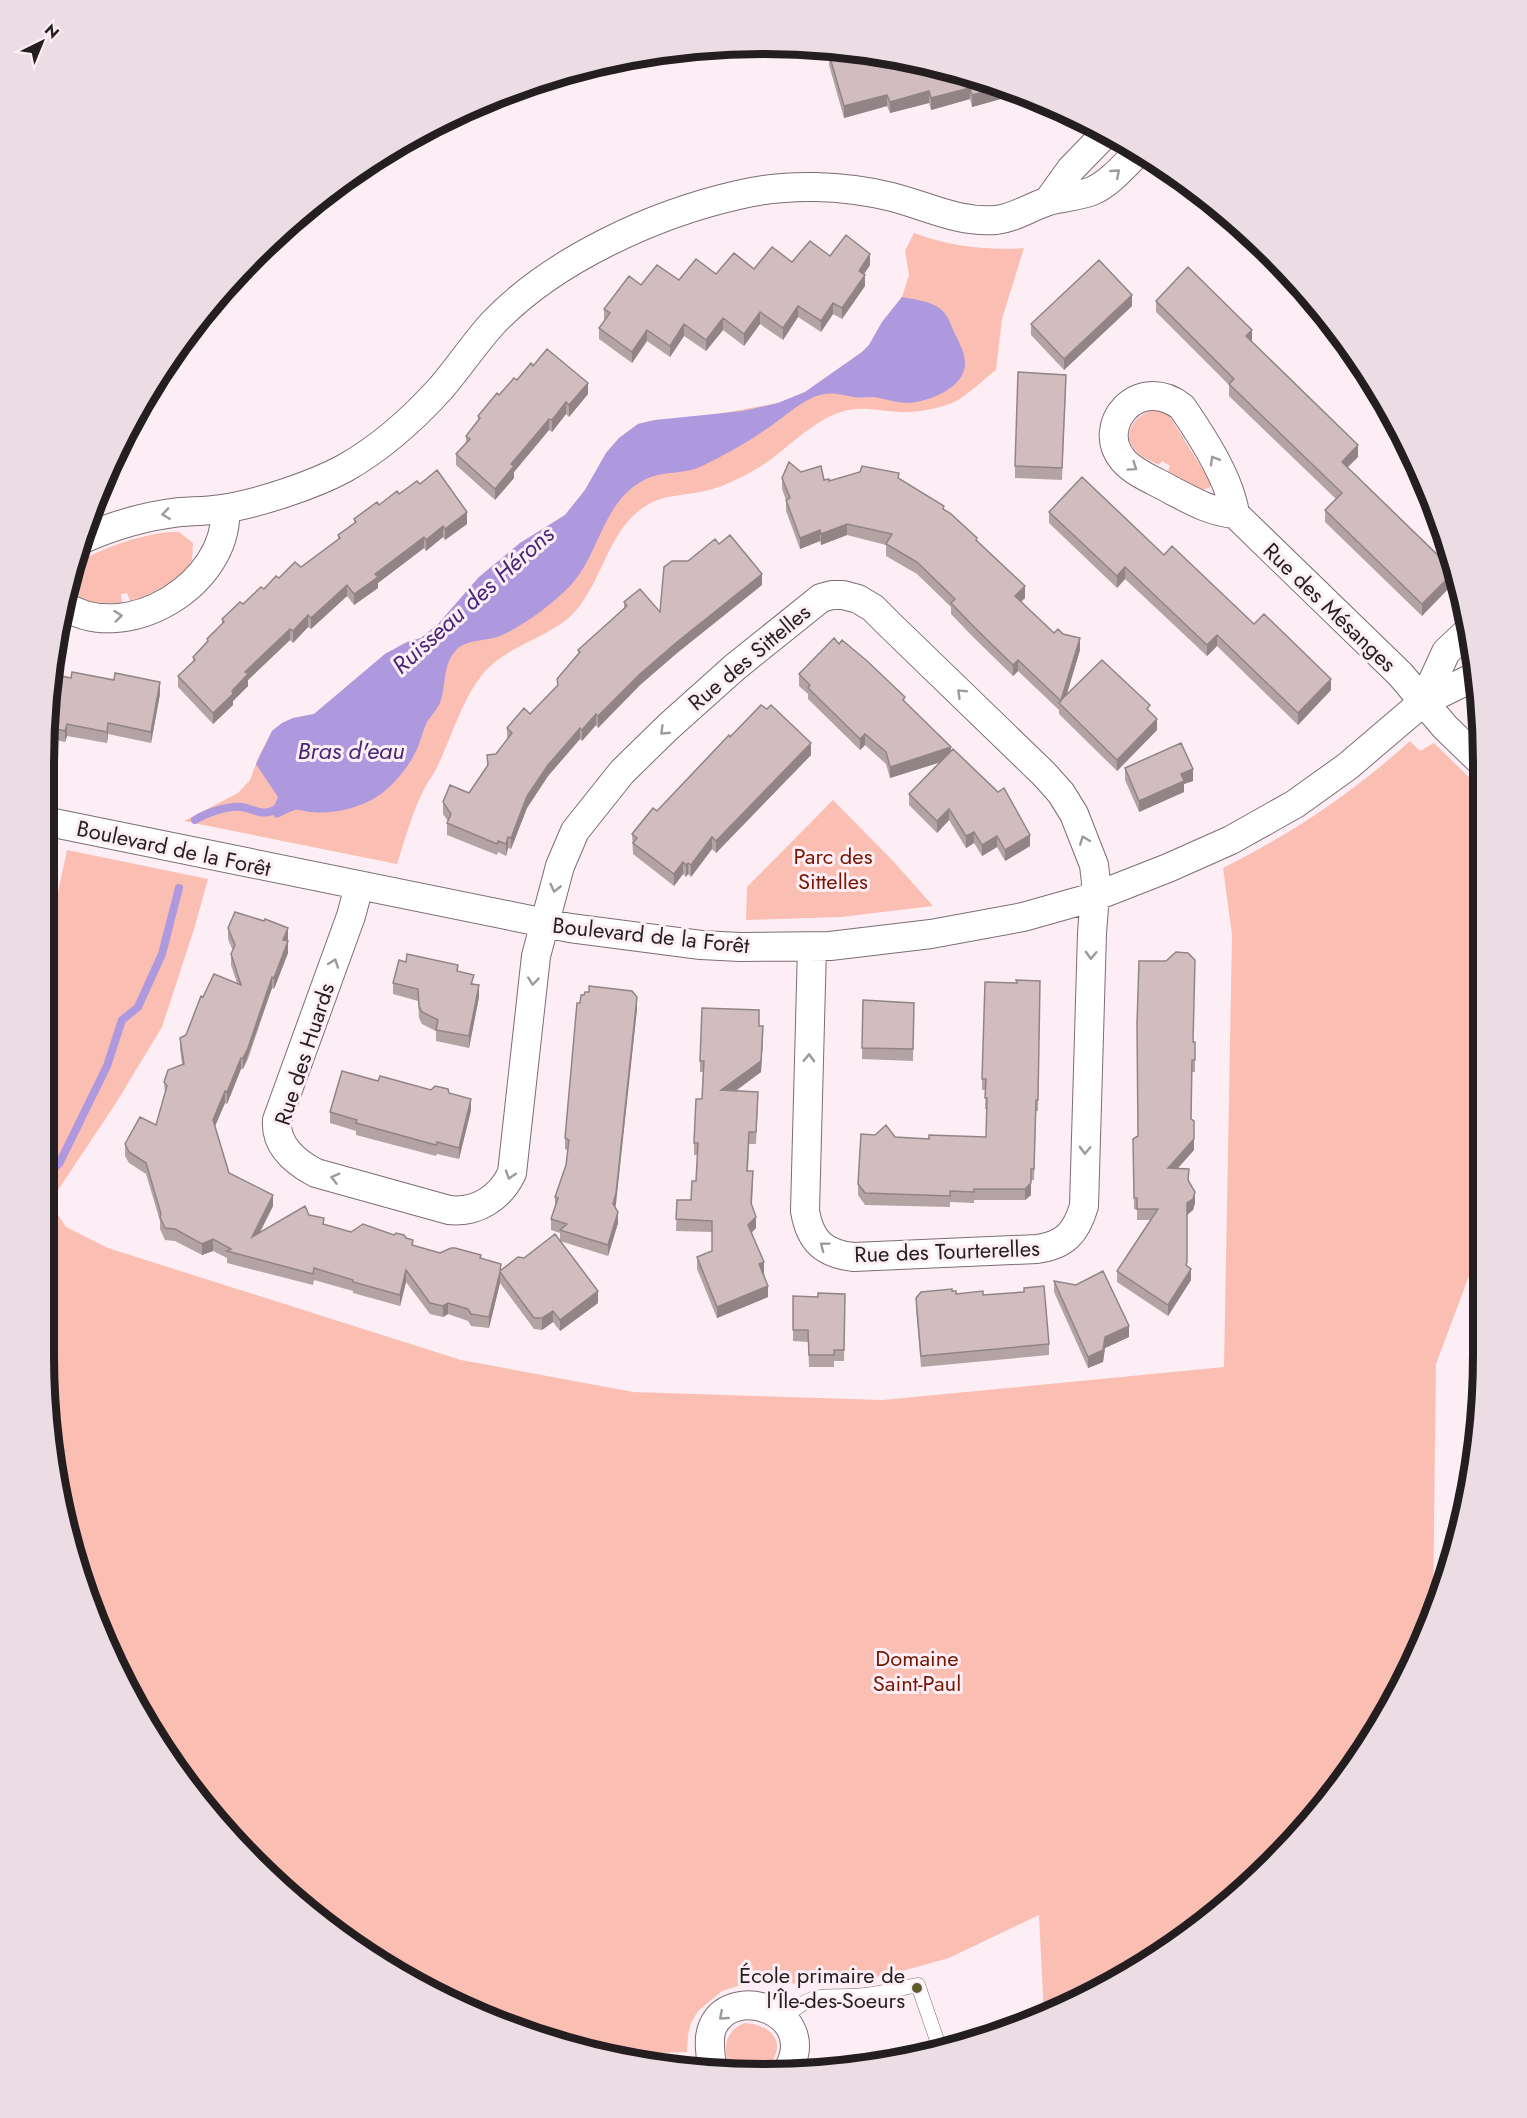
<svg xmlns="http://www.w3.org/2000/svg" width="1527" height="2118" viewBox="0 0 1527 2118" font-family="Jost,sans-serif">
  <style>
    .green { fill: #fabfb2 }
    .water { fill: #ae98de }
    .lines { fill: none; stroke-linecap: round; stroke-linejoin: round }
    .stream { stroke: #ae98de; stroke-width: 8 }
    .service-casing { stroke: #7c6c74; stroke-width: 15 }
    .minor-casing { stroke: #7c6c74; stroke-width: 30 }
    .service { stroke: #fff; stroke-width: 14 }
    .minor { stroke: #fff; stroke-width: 28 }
    .wall { fill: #b4a3a4 }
    .shaded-wall { fill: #928486 }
    .building { fill: #d1bdbf; stroke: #928486; stroke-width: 1.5 }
    .oneway { stroke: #9c9a9b }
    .poi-dot { fill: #5e5926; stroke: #fdeef5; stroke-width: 2 }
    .labels { text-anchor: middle; stroke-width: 6; stroke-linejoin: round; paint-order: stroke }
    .street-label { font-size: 22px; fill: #241e21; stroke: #fdeef5 }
    .park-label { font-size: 22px; fill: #761703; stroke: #fdeef5 }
    .poi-label { font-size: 22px; fill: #241e21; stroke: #fdeef5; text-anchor: end }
    .water-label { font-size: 24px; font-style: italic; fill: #482778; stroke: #fdeef5 }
    .rim { fill: none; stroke: #241e21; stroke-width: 8 }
  </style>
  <rect width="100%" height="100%" fill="#fdeef5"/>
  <path class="green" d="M914 233C950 246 986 251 1024 248L1002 319 996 370C984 379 973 390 961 398 947 408 916 413 900 412 880 411 860 405 841 412 807 423 782 456 751 472 738 479 720 488 705 491 684 496 663 494 644 507 610 529 603 577 578 608 559 633 519 642 495 662 464 686 452 740 434 773 432 776 429 780 427 784 413 808 406 837 397 864L184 821 238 793 250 780 258 758 272 731 282 723 293 718 314 714 385 654 407 642 421 638 438 624 479 577 520 543 565 515 585 490 606 453 619 438 638 424 655 420 708 416 778 403 805 392 862 352 869 345 882 322 902 297 909 275 905 251Z
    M1150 411H1161L1169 415 1209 480 1211 485 1209 488 1202 490 1168 471 1170 466 1162 461 1159 465C1151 461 1140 457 1134 449 1122 433 1134 417 1150 411Z
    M169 532H179L193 543 192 561C177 582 154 594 130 601L127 593 121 594 122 603C103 603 77 605 69 585L76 563C105 547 136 536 169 532Z
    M1410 741 1420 751 1434 743 1478 786 1479 905 1476 907 1480 1113 1478 1252 1436 1364 1433 1610 1409 1673 1335 1793 1238 1896 1124 1978 1044 2017 1039 1915 949 1958 884 1976 796 1984 773 1980 741 1985 722 1991 698 2011 691 2023 688 2035 687 2052 610 2055 532 2036 445 2000 289 1896 165 1754 98 1630 68 1541 44 1354V957L67 850 208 879 195 926 162 1027 116 1103 50 1202 66 1227 108 1248 461 1360 633 1392 883 1400 1224 1367 1232 935 1223 868C1294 832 1351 794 1410 741Z
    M833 800 894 862 933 906 841 917 746 920 747 887Z
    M744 2023C772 2024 789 2044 767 2068H728C725 2048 722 2034 744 2023Z"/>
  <path class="water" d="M902 297C922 301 944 302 951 325 956 338 964 348 965 362 966 388 930 401 909 403 897 403 885 399 874 397 867 397 860 398 853 397 837 394 831 391 814 397 797 404 783 418 768 428 747 443 725 455 702 466 684 475 663 470 644 480 602 502 600 554 570 586 551 605 525 625 500 636 487 641 468 639 457 649 444 662 446 679 442 696 440 707 433 713 427 722 422 732 420 745 414 755 406 770 392 787 378 796 358 809 333 814 310 812 305 812 300 809 295 810 289 812 282 816 276 818L271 813 278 797 256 764 272 731 282 723 293 718 314 714 385 654 407 642 421 638 438 624 479 577 520 543 565 515 585 490 606 453 619 438 638 424 655 420 743 411 778 403 805 392 862 352 869 345 882 322Z"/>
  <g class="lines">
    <path class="stream" d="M195 820C206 813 229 805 242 807 257 810 264 818 279 807
      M44 1176 59 1164 107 1066 122 1020 138 1007 162 954 179 888"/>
    <defs>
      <path id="service" d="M783 2019C820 1986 823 2000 866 1995 883 1993 901 1988 918 1985L939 2046"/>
      <path id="minor" d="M1048 201 1071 169 1106 133
        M1235 514C1211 512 1192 501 1171 490 1156 481 1135 474 1123 460 1094 426 1138 373 1182 407 1202 436 1230 479 1235 514L1400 674 1445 727 1478 759
        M83 539C114 525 146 516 180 512 194 511 208 511 221 509 257 504 314 485 345 468 382 447 413 419 441 388 459 367 474 344 493 323 553 260 654 214 738 195 787 183 843 185 892 197 927 206 958 223 996 220 1016 218 1033 205 1052 200 1065 197 1080 196 1092 191 1109 184 1125 165 1138 152
        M63 605C126 647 230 583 225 509
        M1423 702 1446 652 1467 632
        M44 821 570 928 701 945 740 947 830 946 931 934 1023 917 1094 897 1168 868 1231 840 1295 804 1348 766 1423 702 1472 678 1477 672
        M359 886 351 916 277 1120C275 1146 295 1162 316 1173L449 1210C477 1213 500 1198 512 1173L536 956 560 866 575 831 622 772 668 727 735 667 821 598 832 595H843L858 599 873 608 890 625 1044 774 1061 793 1074 814 1094 865 1096 882 1092 933 1084 1206C1076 1233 1065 1245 1037 1249L854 1257C824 1254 810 1241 805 1211L812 947
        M712 2068C711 2056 707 2038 713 2026 733 1983 818 2012 789 2068"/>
    </defs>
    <use href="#service" class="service-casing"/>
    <use href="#minor" class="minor-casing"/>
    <use href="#service" class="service"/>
    <use href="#minor" class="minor"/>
  </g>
  <path class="wall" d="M829 54 1019 94 972 107 970 99 931 110 929 103 890 113 887 106 844 118 829 65Z
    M263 248V254L256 255Z
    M830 256 870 265 864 274 865 286 842 319 833 314 821 332 798 317 783 340 760 324 744 346 723 330 706 351 684 336 670 357 647 341 632 363 599 339V328L604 321V309L641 285 679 280 716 274 754 269Z
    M1156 301 1252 341 1251 342 1358 457 1347 467 1450 567 1422 616 1325 522V510L1336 499 1229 396V385L1156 312Z
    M1132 306 1064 370 1031 335V324Z
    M533 366 588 394 569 417 566 414 552 432 549 430 514 472V478L495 500 456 465V454L466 443V436L478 420V416L499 395Z
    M1066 386 1062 480 1015 478V466Z
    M801 472 829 481 899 479 944 510 977 541 1025 598 1021 602 1054 633 1080 650 1066 696 1150 712 1157 730 1117 771 1059 714V710L1018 671 1013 676 973 637 951 614V607L917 574 886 556V545L847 535 821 545 820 541 800 549 786 511V500L782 489V478Z
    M420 484 467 524 445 540 443 537 426 551 424 548 378 583V588L354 605 347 596 311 629 308 627 293 643 290 640 248 680V686L233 701V705L213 724 178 687V676L193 661V657L207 642V639L222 624V619L279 578 301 567 338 540V535L354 523V519Z
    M1049 512 1164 555 1331 690 1298 725 1217 646 1207 656 1125 579 1117 588 1049 523Z
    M762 585 677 653 640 685 598 728 596 725 582 741 580 739 548 776 527 808 511 849 508 848 506 856 498 852 497 855 447 835V823L448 821 443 814V802L469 793 487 767V755L496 754 507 739V728L530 714 557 686 578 654V650L624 608V602L660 612Z
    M839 644 905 702 951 751 1030 846 1005 861 997 847 982 856 974 843 966 848 949 820 937 833 909 805V794L940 762 890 778 886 764 865 745 860 750 808 699V694L799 686V674Z
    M52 674 160 694 151 743 108 734 107 743 67 736 65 742 46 738Z
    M730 737 811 755 716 853 712 849 691 877 688 874 686 877 683 874 674 886 633 854 632 834 657 811Z
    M1125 768 1193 781 1184 784V792L1139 812 1125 780Z
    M228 928 288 939V953L274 989 272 988 248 1059 243 1069H241L227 1104 225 1103 215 1126 229 1173 273 1206 260 1232 309 1215 324 1224 351 1232 394 1235 406 1238 413 1246 440 1253 481 1258 501 1270 598 1303 560 1331 553 1322 542 1330 534 1329 500 1283 489 1328 471 1326 468 1321 448 1314 443 1317 430 1314 406 1282 400 1306 353 1293V1291L314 1280 313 1285 227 1263V1258L213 1251 202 1255 175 1241 165 1240 160 1229V1221L146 1174 129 1163 125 1156V1144L156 1125 165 1093 164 1082 182 1064 180 1049V1038L186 1035 203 997 237 983 231 965V954L233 951 228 939Z
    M406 962 458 971 474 984 479 997 469 1048 436 1041V1031L422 1024 419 1018 418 1001 393 994V983Z
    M1040 981 1038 1111H1036L1034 1180H1031V1195L1025 1200H974V1203L950 1202V1207L865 1205 858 1195V1184L895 1137 929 1139 986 1137 987 1109H985L986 1090H982V1079L1017 983Z
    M863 1000 914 1003 913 1061 862 1059Z
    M637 1009 615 1207 618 1223 608 1256 560 1241V1233L551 1230V1219L555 1206V1197L566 1165 568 1151 565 1149V1138Z
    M759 1026 763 1038 761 1072 736 1091 758 1103 756 1144H749L748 1171 753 1182 752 1205 756 1228 752 1232 764 1273 768 1297 717 1318 697 1269V1257L712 1251V1232L676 1231 677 1200H691L696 1181 698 1155H694V1143L702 1099 703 1072H700V1061Z
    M1193 1042H1195V1072H1192L1191 1119 1194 1150 1178 1168 1189 1181 1195 1203 1193 1210 1187 1215V1266L1191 1280 1168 1316 1117 1282V1271L1150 1220H1137V1210L1134 1209 1133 1139 1138 1136Z
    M378 1081 449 1093 471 1110 459 1159 437 1154 436 1156 356 1135V1131L330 1123V1112Z
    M1054 1281 1129 1337 1105 1348 1103 1362 1088 1368 1054 1292Z
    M952 1291 956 1294 983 1295 1049 1344V1355L921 1367 916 1309V1298Z
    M845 1294 844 1361H834V1367H809L808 1342 793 1341V1296L818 1297Z"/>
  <path class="shaded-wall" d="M1001 87 1019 94 972 107V95Z
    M970 88V99L931 110V98Z
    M929 91V103L890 113V102Z
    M887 95V106L844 118V106Z
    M870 254V265L859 282V271Z
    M865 275V286L842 319V308Z
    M1132 295V306L1064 370V359Z
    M833 303V314L821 332V321Z
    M798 306V317L783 340V328Z
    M760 312V324L744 346V334Z
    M723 318V330L706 351V340Z
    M684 324V336L670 357V346Z
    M647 330V341L632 363V352Z
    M1252 330V341L1246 348V336Z
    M588 383V394L569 417V405Z
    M566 402V414L552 432V420Z
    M549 419V430L514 472V478L495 500V489L511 464Z
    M1358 445V457L1342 473V462Z
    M467 512V524L445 540V529Z
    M847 524V535L821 545V534Z
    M443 526V537L426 551V540Z
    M820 530V541L800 549V538Z
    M424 537V548L378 583V588L354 605V594L375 574Z
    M1125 567V579L1117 588V576Z
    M762 574V585L677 653 640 685 598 728V716L640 674 677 642Z
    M1452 574 1454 583 1422 616V604Z
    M347 585V596L311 629V618Z
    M1025 586V598L1015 607V596Z
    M308 615V627L293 643V631Z
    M290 629V640L248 680V686L233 701V705L213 724V713L232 691 245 672Z
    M1217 635V646L1207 656V645Z
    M1080 638V650L1063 707 1061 700Z
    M1018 660V671L1013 676V665Z
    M1331 679V690L1298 725V713Z
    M160 682V694L151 743V732Z
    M596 714V725L582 741V730Z
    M1157 719V730L1117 771V760Z
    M108 723V734L107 743V732Z
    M67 724V736L65 742V731Z
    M580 728V739L548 776 527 808 511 849V838L527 796 548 765Z
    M865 734V745L860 750V739Z
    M811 743V755L716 853V841Z
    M951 747V759L890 778V767Z
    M1193 769V781L1184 784V792L1139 812V801L1181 774Z
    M949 809V820L937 833V821Z
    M974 832V843L966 848V836Z
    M1030 835V846L1005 861V850Z
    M997 836V847L982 856V845Z
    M508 837V848L506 856V844Z
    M712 837V849L691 877V865Z
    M683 862V874L674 886V874Z
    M688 863V874L686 877V865Z
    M288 928V939L283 951V940Z
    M288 941V953L274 989V978Z
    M272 977V988L243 1069V1058Z
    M479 985V997L469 1048V1036Z
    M637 997V1009L616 1204 613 1215V1204Z
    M763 1038 761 1072 721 1101V1090Z
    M241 1058V1069L227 1104V1092Z
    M225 1091V1103L213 1131V1120Z
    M471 1099V1110L459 1159V1148Z
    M1194 1139V1150L1168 1179V1168Z
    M1031 1169V1195L1025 1200V1189Z
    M1195 1192V1203L1193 1210 1187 1215V1203Z
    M273 1195V1206L252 1248V1237Z
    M618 1212V1223L608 1256V1245Z
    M756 1217V1228L748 1236V1225Z
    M213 1239V1251L202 1255V1244Z
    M764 1262V1273L759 1275V1264Z
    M1191 1269V1280L1168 1316V1305Z
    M406 1270V1282L400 1306V1295Z
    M500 1272V1283L489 1328V1317Z
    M768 1286V1297L717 1318V1307Z
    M598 1291V1303L560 1331V1320Z
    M448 1303V1314L443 1317V1306Z
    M553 1311V1322L542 1330V1318Z
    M1129 1326V1337L1105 1348 1103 1362 1088 1368V1357L1105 1337Z"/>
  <path class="building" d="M842 50 950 68 1001 87 972 95 970 88 931 98 929 91 890 102 887 95 844 106 829 54Z
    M846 235 870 254 859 271 865 275 842 308 833 303 821 321 798 306 783 328 760 312 744 334 723 318 706 340 684 324 670 346 647 330 632 352 599 328 610 313 604 309 629 276 641 285 657 265 679 280 696 259 716 274 734 253 754 269 772 247 792 262 810 241 830 256Z
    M1099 260 1132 295 1064 359 1031 324Z
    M1188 267 1252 330 1246 336 1358 445 1342 462 1450 567 1452 574 1422 604 1325 510 1342 493 1229 384 1234 379 1156 301Z
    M547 349 588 383 569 405 566 402 552 420 549 419 511 464 514 466 495 489 456 454 470 439 466 436 480 418 478 416 497 393 499 395 514 378 517 380 531 363 533 366Z
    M1018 372 1066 375 1062 468 1015 466Z
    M789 462 801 472 821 466 824 480 829 479V481L860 472 862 466 899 473 898 478 944 506 943 509 950 513 977 538 976 540 1025 586 1015 596 1054 633 1058 629 1063 634 1080 638 1061 700 1102 660 1150 705 1147 709 1157 719 1117 760 1059 703 1061 701 1018 660 1013 665 973 626 951 603 955 599 917 562 886 544 892 534 847 524 821 534 820 530 800 538 786 500 790 498 782 478Z
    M437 470 467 512 445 529 443 526 426 540 424 537 375 574 378 577 354 594 347 585 311 618 308 615 293 631 290 629 245 672 248 674 232 691 233 694 213 713 178 676 195 660 193 657 208 641 207 639 224 622 222 619 240 602 243 604 261 587 264 589 276 576 279 578 295 562 301 567 340 538 338 535 356 522 354 519 377 502 379 505 397 491 399 494 417 481 420 484Z
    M1082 477 1164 555 1172 546 1254 624 1264 614 1331 679 1298 713 1217 635 1207 645 1125 567 1117 576 1049 512Z
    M730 535 762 574 677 642 640 674 598 716 596 714 582 730 580 728 548 765 527 796 511 838 508 837 506 844 498 841 497 844 447 823 451 814 443 802 450 785 469 793 488 765 487 755 496 754 512 733 507 728 524 708 530 714 558 685 557 679 580 652 578 650 627 606 624 602 640 589 660 612 664 567 672 561H688L715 539 719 544Z
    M834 638 839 644 842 640 866 660 905 697 903 700 951 747 890 767 886 752 865 734 860 739 808 688 810 685 799 674Z
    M72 672 114 680 115 673 160 682 151 732 108 723 107 732 67 724 65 731 47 727 52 674 71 678Z
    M761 705 767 709 771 705 811 743 716 841 712 837 691 865 688 863 686 865 683 862 674 874 633 843 637 838 632 834 653 808 657 811 729 735 730 737Z
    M1181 743 1193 769 1181 774 1184 781 1139 801 1125 768Z
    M953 749 998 792 1004 788 1030 835 1005 850 997 836 982 845 974 832 966 836 949 809 937 821 909 794Z
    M235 912 264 921 265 919 288 928 283 940 288 941 274 978 272 977 248 1048 243 1058H241L227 1092 225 1091 213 1120 229 1173 273 1195 252 1237 305 1206 309 1215 324 1218 323 1224 351 1232 363 1224 394 1235 396 1233 404 1235 406 1238 413 1240 412 1245 440 1253 451 1248H455L481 1255 480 1258 501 1264 500 1271 518 1257 524 1258 555 1234 598 1291 560 1320 553 1311 542 1318H534L500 1272 489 1317 471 1314 468 1309 448 1303 443 1306 430 1303 406 1270 400 1295 353 1282V1280L314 1268 313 1274 227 1251 231 1249 213 1239 202 1244 175 1229 165 1228 160 1217 161 1214 146 1163 129 1152 125 1144 140 1117 156 1125 167 1086 164 1082 168 1070 184 1064 180 1038 186 1035 201 996 203 997 214 974 241 985 231 954 235 945 228 928Z
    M1176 952 1188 953 1195 960 1193 1042H1195V1060H1192L1191 1119 1194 1121V1139L1168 1168 1189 1169 1188 1180 1195 1192 1193 1199 1187 1203V1262L1186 1265 1191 1269 1168 1305 1117 1271 1158 1209H1137V1198H1134L1133 1139 1138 1136 1137 1024 1139 961H1166Z
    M407 954 458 965 457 971 474 975 471 984 479 985 469 1036 436 1030 438 1020 422 1012 419 1006 418 989 393 983 399 960 406 962Z
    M1016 980 1040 981 1038 1100H1036L1034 1169H1031V1183L1025 1189H974V1192L950 1191V1196L865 1193 858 1184 861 1134 875 1135 886 1125 895 1137 929 1139V1135L986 1137 987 1098H985L986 1079H982L985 982 1017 983Z
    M589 986 632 991 637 997 616 1193 613 1204 618 1212 608 1245 560 1230 567 1224 551 1219 558 1198 555 1197 566 1165 569 1140 565 1138 577 1003H580L581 995H584L585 992H589Z
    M863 1000 914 1003 913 1049 862 1048Z
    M702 1008 759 1010V1026H763L761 1061 721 1090 758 1092 756 1132H749L747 1171H753L751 1203 756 1217 748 1225 764 1262 759 1264 768 1286 717 1307 697 1257 712 1251V1221L676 1219 677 1200H691L692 1181H696L698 1143H694L696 1099H702L704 1061H700Z
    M342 1071 378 1081 380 1076 431 1090 435 1086 448 1089 449 1093 471 1099 459 1148 437 1142 436 1145 356 1123 357 1120 330 1112Z
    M1103 1271 1129 1326 1105 1337 1103 1350 1088 1357 1054 1281 1076 1285Z
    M1044 1286 1049 1344 921 1356 916 1298 921 1292 952 1289V1291H956V1294L983 1291V1295L1024 1292V1288Z
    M818 1293 845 1294 844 1350H834V1355H809L808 1330H793V1296L818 1297Z
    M1482 1383V1401L1478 1425Z
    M1470 1456H1473L1471 1470Z"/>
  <defs><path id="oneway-chevron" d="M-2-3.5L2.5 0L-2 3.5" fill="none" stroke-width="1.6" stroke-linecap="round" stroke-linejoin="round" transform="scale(1.5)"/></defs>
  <g class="oneway">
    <use href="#oneway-chevron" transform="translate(1116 173) rotate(-41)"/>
    <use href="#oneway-chevron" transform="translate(1214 460) rotate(-121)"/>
    <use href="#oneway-chevron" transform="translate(1133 467) rotate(35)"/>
    <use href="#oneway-chevron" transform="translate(166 514) rotate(172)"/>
    <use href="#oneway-chevron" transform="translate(118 616) rotate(-6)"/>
    <use href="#oneway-chevron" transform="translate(961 693) rotate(-136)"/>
    <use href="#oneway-chevron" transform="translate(664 731) rotate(136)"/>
    <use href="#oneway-chevron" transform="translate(1084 840) rotate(-111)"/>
    <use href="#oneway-chevron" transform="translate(555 888) rotate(103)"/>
    <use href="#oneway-chevron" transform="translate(1091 955) rotate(92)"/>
    <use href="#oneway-chevron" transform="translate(334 963) rotate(-70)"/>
    <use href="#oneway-chevron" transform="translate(533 981) rotate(96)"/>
    <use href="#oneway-chevron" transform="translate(809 1058) rotate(-88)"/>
    <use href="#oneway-chevron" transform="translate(1085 1150) rotate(92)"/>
    <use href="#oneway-chevron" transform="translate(510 1175) rotate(108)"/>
    <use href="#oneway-chevron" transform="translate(335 1178) rotate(-165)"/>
    <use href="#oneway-chevron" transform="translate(824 1246) rotate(-143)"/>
    <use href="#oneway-chevron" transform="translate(723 2016) rotate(139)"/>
  </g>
  <circle class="poi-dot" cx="917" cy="1988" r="6"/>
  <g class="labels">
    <g class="street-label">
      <text transform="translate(1330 607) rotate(44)" y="8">Rue des Mésanges</text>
      <text transform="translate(749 657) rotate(-40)" y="8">Rue des Sittelles</text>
      <text transform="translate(174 848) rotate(12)" y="8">Boulevard de la Forêt</text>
      <text transform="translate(651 935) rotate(6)" y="8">Boulevard de la Forêt</text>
      <text transform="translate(304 1054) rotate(-72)" y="8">Rue des Huards</text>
      <text transform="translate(947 1251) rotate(-2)" y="8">Rue des Tourterelles</text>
    </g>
    <g class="park-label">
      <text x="833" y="864">Parc des<tspan x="833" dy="25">Sittelles</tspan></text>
      <text x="917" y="1666">Domaine<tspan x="917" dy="25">Saint-Paul</tspan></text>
    </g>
    <g class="poi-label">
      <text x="905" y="1983">École primaire de<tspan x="905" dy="25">l'Île-des-Soeurs</tspan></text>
    </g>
    <g class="water-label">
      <text transform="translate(473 600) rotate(-42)" y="8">Ruisseau des Hérons</text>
      <text x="351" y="759">Bras d'eau</text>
    </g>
  </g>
  <path d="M0 0H1527V2118H0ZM763 54H764A709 709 0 0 1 1473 763V1355A709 709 0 0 1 764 2064H763A709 709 0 0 1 54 1355V763A709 709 0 0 1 763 54Z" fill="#ecdde4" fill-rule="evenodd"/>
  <path class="rim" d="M763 54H764A709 709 0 0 1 1473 763V1355A709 709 0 0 1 764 2064H763A709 709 0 0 1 54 1355V763A709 709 0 0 1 763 54Z"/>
  <g transform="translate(42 42) rotate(43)" stroke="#fdeef5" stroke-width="4.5" paint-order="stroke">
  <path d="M0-4.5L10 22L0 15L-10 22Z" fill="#241e21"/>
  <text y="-9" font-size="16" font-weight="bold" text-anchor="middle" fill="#241e21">N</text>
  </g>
</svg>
